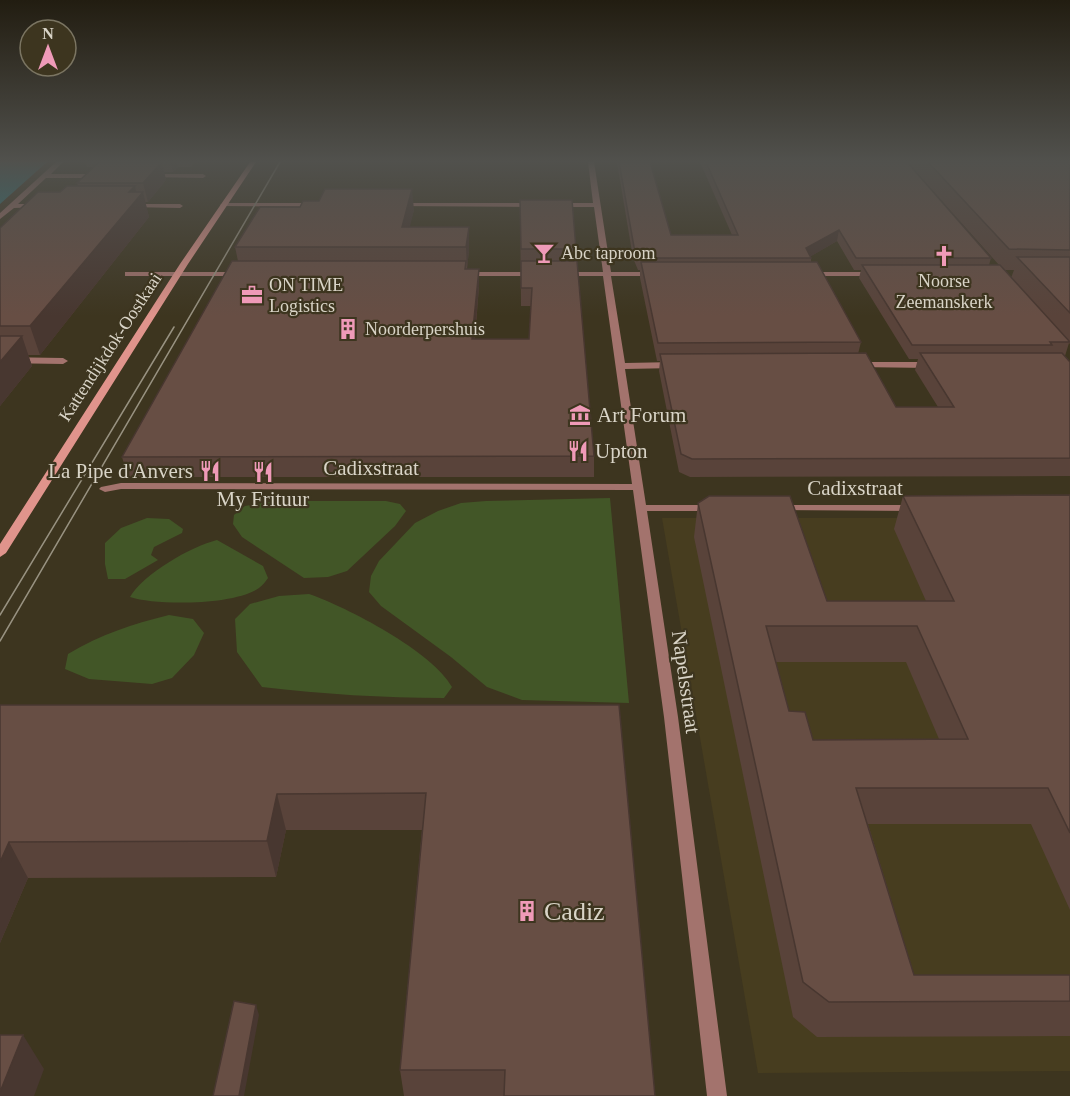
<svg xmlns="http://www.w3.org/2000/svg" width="1070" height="1096" viewBox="0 0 1070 1096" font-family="'Times New Roman',serif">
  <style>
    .built { fill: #473d1f }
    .green { fill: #425627 }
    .water { fill: #297a81 }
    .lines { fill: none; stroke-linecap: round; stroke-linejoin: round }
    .street { fill: #a3736d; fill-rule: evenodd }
    .secondary { fill: #e0948c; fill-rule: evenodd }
    .tram { stroke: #989281; stroke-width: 1.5 }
    .wall { fill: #59433a; fill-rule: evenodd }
    .shaded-wall { fill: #483730 }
    .building { fill: #674e44; stroke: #483730; stroke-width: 1.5; fill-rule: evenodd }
    .labels { text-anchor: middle; stroke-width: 4.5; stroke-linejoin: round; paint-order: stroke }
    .far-poi-label { font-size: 18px; fill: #d9d4c7; stroke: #3d351f; text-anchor: start }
    .far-street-label { font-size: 18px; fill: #d9d4c7; stroke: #3d351f }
    .poi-label { font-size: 21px; fill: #d9d4c7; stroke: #3d351f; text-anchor: start }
    .street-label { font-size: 21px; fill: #d9d4c7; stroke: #3d351f }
    .near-poi-label { font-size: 26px; fill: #d9d4c7; stroke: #3d351f; text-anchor: start }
  </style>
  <rect width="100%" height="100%" fill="#3d351f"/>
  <path class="built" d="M662 518H1070V1071L758 1073Z"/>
  <path class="green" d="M610 498 629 703 522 700 487 687 451 657 381 606 369 592 371 576 379 561 415 523 438 511 461 503 486 501Z
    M274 501H386L400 504 406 511 395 526 347 571 328 577 304 578 242 537 233 524 234 515 245 506Z
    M147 518 169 519 183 529 182 533 154 547 151 555 158 560 125 579H108L105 564V543L121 528Z
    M217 540 263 566 268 578C266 581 262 586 259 588 235 605 157 606 130 597 143 574 192 546 217 540Z
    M309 594C347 607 433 652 452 687L444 698C383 698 323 694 262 687L237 652 235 619 250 604 279 596Z
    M169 615 193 619 204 633 194 655 172 678 152 684 89 679 65 669 68 654C101 634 133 624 169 615Z"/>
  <path class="water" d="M0 162H47L0 204Z"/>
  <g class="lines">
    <path class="street" d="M56 162H63L51 174H100L103 176 100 178H46L18 204H38L40 205V207L14 208 0 219V213Z
      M588 162H594L611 272H655L659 274 655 276H611L625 363 676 362 681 365 676 368 625 369 646 505H714L720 508 714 511H647L678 717 727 1096H707L664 717 633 490 121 489 105 492 99 489 101 487 121 483 632 484 603 276H561L557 274 561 272H603L594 207H557L554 205 557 203H593Z
      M150 174H203L206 176 203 178 148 177V175Z
      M223 203H317L320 205 317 207 221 206 220 205Z
      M398 203H536L539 205 536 207 396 206 395 205Z
      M131 204H180L183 206 180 208 129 207V205Z
      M125 272H241L245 274 241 276H125Z
      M459 272H538L542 274 538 276H462L458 274Z
      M804 272H874L878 274 874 276H804Z
      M0 357 63 358 68 361 63 364 0 363Z
      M858 362H931L936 365 931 368 855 367V363Z
      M779 505H915L921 508 915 511 775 510 773 508 775 506Z"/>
    <path class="secondary" d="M250 162H256L188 264 6 553 0 557V544L180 264Z"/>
    <path class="tram" d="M0 615 174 327
      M0 641 280 162"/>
  </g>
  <path class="wall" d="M86 162H195L191 167H178L173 172H164L166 180 148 202H145L149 217 40 355H28L32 366 0 406V228L60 192 78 186 77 183 94 167H87Z
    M617 162H650L671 235H732L700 162H907L991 258 989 265H999L907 162H1070V344L1069 343 1065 356 1070 362V476L690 477 679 472 659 371 660 361H657L640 278V270H638L633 258ZM837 241 854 270H861L859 278 909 359H918L915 370 938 407H896L858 354 861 342 811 262V256ZM1004 270H1014L1011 278Z
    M520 200 576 249V261L594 456V477H128L122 457 238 261 235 247 414 210 409 227H469V250L467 269H479V286L475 339H529L531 306H521Z
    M1070 495V910L1031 824H868L914 975H1070V1036L817 1037 793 1017 694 537 698 503 827 601H926L894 529 903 496ZM776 662H906L939 739 813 740 789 711Z
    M0 705H619L655 1096H404L400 1070 422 830H286L276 877 28 878 0 943Z"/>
  <path class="shaded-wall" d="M162 162 166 180 148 202 143 183Z
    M171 162H177L178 167 173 172Z
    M135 186 138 199 143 192 149 217 40 355 30 326 129 192Z
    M412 189 414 210 405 247 402 227Z
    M469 227V250L467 270 466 247Z
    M839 230 837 241 808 258 806 248Z
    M479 269V286L473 358 472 339Z
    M22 336 32 366 0 406V362Z
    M277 794 286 830 276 877 267 841Z
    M9 842 28 878 0 943V862Z
    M256 1005 259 1015 244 1096H239Z
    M23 1035 44 1069 34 1096H0V1092Z"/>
  <path class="building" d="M99 162H162L143 183H77Z
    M619 162H650L671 235H738L706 162H907L991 258H856L839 230 806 248 811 258H639L634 247Z
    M928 162H1070V250L1009 249Z
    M67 186H135L129 192H143L30 326H0V228L38 192H60Z
    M325 189H412L402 227H469L466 247H235L260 207H300L303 201H319Z
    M520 200H572L576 249H521Z
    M1017 257H1070V313Z
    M232 261H466L465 269H479L472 339H529L532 288H521V261H577L594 456 122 457Z
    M641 262H817L861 342 658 343Z
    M862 265H1000L1070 342H1050L1052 345H912Z
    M0 336H22L0 362Z
    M866 353 896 407H954L920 353H1062L1070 362V458L692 459 681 454 660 354Z
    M1070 495V833L1048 788H856L914 975H1070V1001L829 1002 803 982 698 503 709 496H790L827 601H954L903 496ZM766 626H917L968 739 813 740 805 712 789 711Z
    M0 705H619L655 1096H504L505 1070H400L426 793 277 794 267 841 9 842 0 862Z
    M234 1001 256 1005 239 1096H213Z
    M0 1035H23L0 1092Z"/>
  <linearGradient id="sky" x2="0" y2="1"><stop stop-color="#221d11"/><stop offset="0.51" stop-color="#51514d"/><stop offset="1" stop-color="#51514d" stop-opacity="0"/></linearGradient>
  <rect width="1070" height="316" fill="url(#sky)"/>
  <defs>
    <symbol id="bar-bare" viewBox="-9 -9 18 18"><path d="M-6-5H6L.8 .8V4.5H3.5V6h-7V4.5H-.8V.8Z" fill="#ef9ab8" stroke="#3d351f" stroke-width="2.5" paint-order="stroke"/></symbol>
    <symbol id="church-bare" viewBox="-9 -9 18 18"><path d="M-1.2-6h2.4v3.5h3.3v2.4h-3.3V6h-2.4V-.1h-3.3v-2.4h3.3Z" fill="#ef9ab8" stroke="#3d351f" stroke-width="2.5" paint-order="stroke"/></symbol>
    <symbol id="office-bare" viewBox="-9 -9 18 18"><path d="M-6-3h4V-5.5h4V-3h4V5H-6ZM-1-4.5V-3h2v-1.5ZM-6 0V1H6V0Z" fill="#ef9ab8" stroke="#3d351f" stroke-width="2.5" paint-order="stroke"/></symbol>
    <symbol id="building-bare" viewBox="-9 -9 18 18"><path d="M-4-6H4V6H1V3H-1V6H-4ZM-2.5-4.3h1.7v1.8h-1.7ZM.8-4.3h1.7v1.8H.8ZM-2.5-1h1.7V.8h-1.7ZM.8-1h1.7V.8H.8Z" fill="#ef9ab8" stroke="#3d351f" stroke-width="2.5" paint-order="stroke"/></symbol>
    <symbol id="museum-bare" viewBox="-9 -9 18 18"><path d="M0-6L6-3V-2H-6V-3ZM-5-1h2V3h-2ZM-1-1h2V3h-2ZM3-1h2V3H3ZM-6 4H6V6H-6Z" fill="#ef9ab8" stroke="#3d351f" stroke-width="2.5" paint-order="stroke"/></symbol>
    <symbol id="restaurant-bare" viewBox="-9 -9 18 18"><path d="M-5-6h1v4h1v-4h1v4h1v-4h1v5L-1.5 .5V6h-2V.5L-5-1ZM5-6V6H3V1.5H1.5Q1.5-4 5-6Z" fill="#ef9ab8" stroke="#3d351f" stroke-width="2.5" paint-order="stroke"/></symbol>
  </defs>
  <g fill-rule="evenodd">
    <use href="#bar-bare" x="529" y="238" width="30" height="30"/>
    <use href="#church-bare" x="929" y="241" width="30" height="30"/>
    <use href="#office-bare" x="237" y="280" width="30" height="30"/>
    <use href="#building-bare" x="333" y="314" width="30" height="30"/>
    <use href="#museum-bare" x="565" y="400" width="30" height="30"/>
    <use href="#restaurant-bare" x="563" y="436" width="30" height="30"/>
    <use href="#restaurant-bare" x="195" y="456" width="30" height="30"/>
    <use href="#restaurant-bare" x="248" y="457" width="30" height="30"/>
    <use href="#building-bare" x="512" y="896" width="30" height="30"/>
  </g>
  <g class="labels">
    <g class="far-poi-label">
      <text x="561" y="259">Abc taproom</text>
      <text x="944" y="287" text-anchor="middle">Noorse<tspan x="944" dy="21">Zeemanskerk</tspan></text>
      <text x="269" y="291">ON TIME<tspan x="269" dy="21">Logistics</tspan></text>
      <text x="365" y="335">Noorderpershuis</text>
    </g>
    <g class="far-street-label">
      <text transform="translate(110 347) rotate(-57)" y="6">Kattendijkdok-Oostkaai</text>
    </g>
    <g class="poi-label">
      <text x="597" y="422">Art Forum</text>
      <text x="595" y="458">Upton</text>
      <text x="193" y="478" text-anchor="end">La Pipe d'Anvers</text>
      <text x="263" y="506" text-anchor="middle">My Frituur</text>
    </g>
    <g class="street-label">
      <text x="371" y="475">Cadixstraat</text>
      <text x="855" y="495">Cadixstraat</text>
      <text transform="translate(686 682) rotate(82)" y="7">Napelsstraat</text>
    </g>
    <g class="near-poi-label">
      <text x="544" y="920">Cadiz</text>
    </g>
  </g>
  <g transform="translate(48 48)"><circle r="28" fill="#3d351f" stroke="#7b7562" stroke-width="1.5"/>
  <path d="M0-4.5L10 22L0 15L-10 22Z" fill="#ef9ab8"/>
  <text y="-9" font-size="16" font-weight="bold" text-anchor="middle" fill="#d9d4c7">N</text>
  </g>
</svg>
